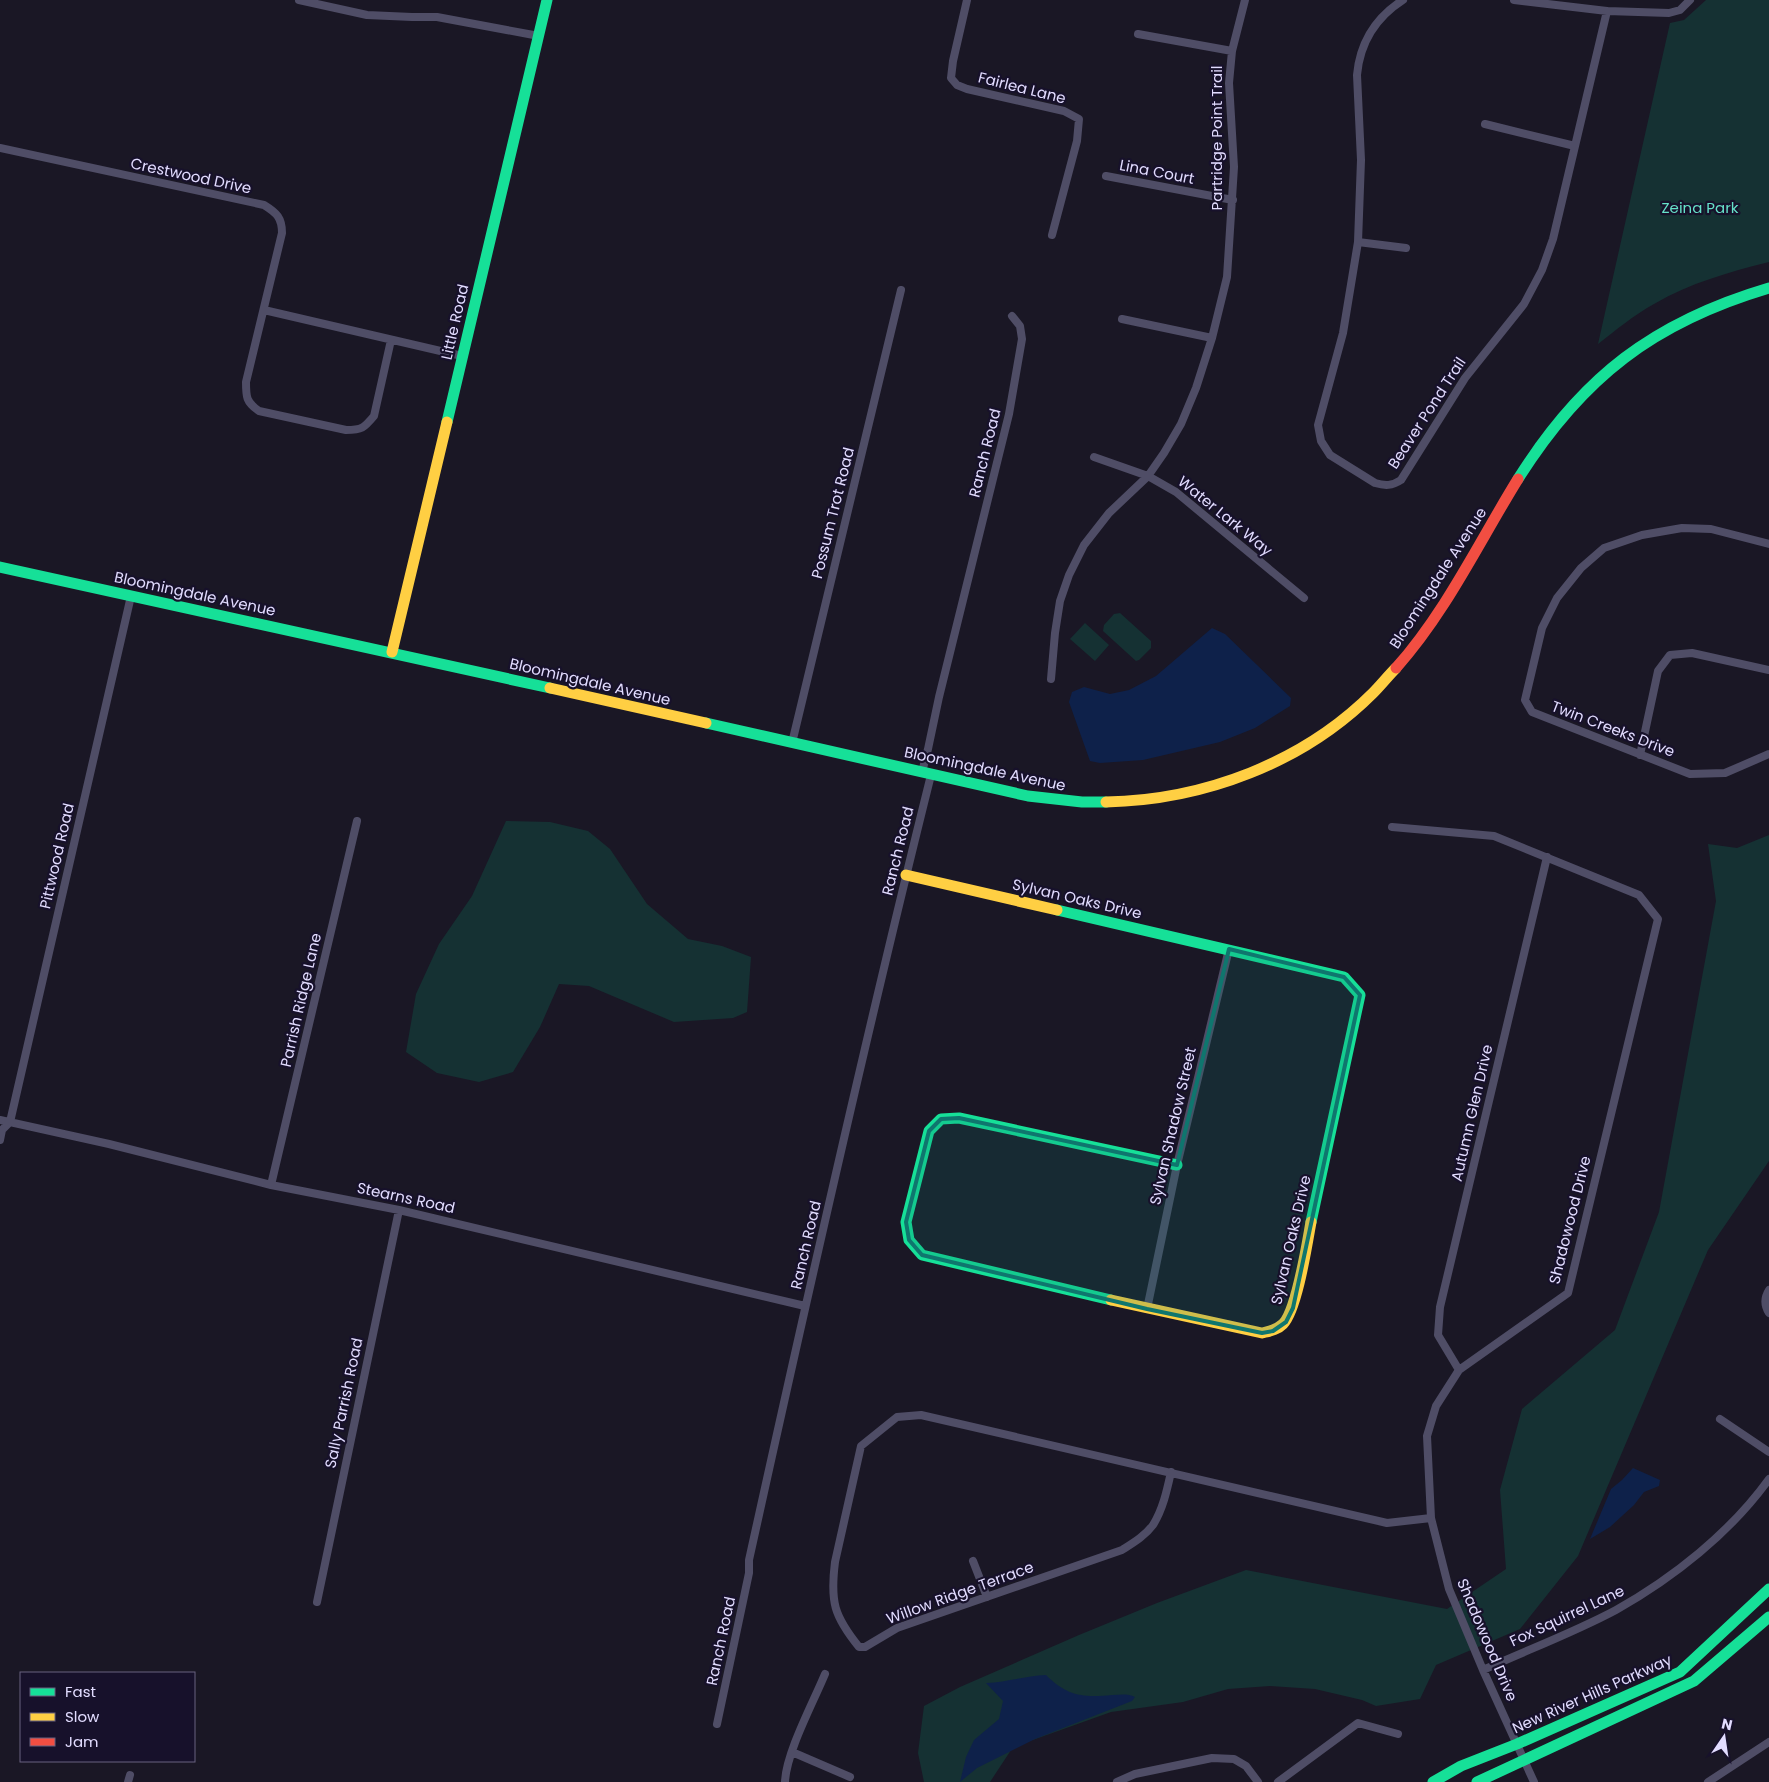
<svg xmlns="http://www.w3.org/2000/svg" width="1769" height="1782" viewBox="0 0 1769 1782" font-family="Poppins,sans-serif">
  <style>
    .green { fill: #153133 }
    .water { fill: #0e214a }
    .lines { fill: none; stroke-linecap: round; stroke-linejoin: round }
    .street { stroke: #4f4d66; stroke-width: 8 }
    .fast { stroke: #16e098; stroke-width: 11 }
    .slow { stroke: #ffcf43; stroke-width: 11 }
    .jam { stroke: #f24e42; stroke-width: 11 }
    .marked { fill: #0f766e; fill-opacity: 0.2; stroke: #0f766e; stroke-width: 4; stroke-linejoin: round }
    .labels { text-anchor: middle; stroke-width: 4.5; stroke-linejoin: round; paint-order: stroke }
    .street-label { font-size: 15px; fill: #e2dcff; stroke: #17112b }
    .park-label { font-size: 15px; fill: #66e1c9; stroke: #17112b }
  </style>
  <rect width="100%" height="100%" fill="#1a1725"/>
  <path class="green" d="M1706 0H1769V262C1729 272 1690 283 1654 304 1634 315 1616 330 1598 344L1670 23 1684 20Z
    M1120 613 1151 641V648L1139 660 1136 661 1103 631 1104 625 1114 614Z
    M1085 623 1109 645 1095 661 1070 639Z
    M506 821 550 822 588 831 610 849 647 904 688 939 722 946 751 957 747 1012 733 1018 674 1022 589 986 559 984 540 1027 513 1072 479 1082 437 1073 406 1052 416 994 439 944 472 896Z
    M1769 835V1161L1708 1250 1578 1556 1520 1629 1436 1665 1420 1699 1376 1706 1362 1700 1315 1689 1270 1686 1228 1689 1183 1702 1111 1712 1013 1747 990 1782H924L918 1753 924 1706 960 1687 1079 1635 1157 1603 1246 1570 1447 1609 1506 1569 1500 1490 1522 1409 1615 1330 1659 1212 1716 901 1708 844 1737 848Z"/>
  <path class="water" d="M1212 628 1225 634 1291 698 1290 706 1255 728 1220 742 1143 760 1100 763 1090 761 1069 702 1072 692 1084 687 1110 694 1129 690 1156 676Z
    M1633 1468 1660 1480 1659 1486 1644 1492 1634 1505 1610 1527 1590 1539 1611 1489 1622 1480Z
    M1046 1675C1067 1696 1083 1698 1112 1695 1120 1695 1127 1693 1135 1697L1132 1701 1035 1739 977 1768 960 1782 966 1757 974 1740 999 1719 1003 1701 986 1683C1007 1682 1026 1676 1046 1675Z"/>
  <g class="lines">
    <path class="street" d="M299 0 367 15 412 17H437L539 36
      M967 0 953 61 951 78 957 85 967 89 1064 111 1079 119 1077 141 1052 235
      M1403 0C1375 18 1360 42 1357 75L1361 160 1358 242 1343 333 1318 425 1321 441 1330 455 1375 483C1385 486 1392 486 1401 480L1465 378 1524 304 1542 270 1553 239 1607 11
      M1514 0 1607 11 1669 13 1680 10 1690 0
      M1138 34 1232 51
      M1485 124 1575 146
      M0 148 264 205C277 213 282 218 282 233L246 382C246 397 246 402 259 411L346 430C362 430 364 428 374 416L391 340
      M1106 176 1233 200
      M1358 242 1406 248
      M264 310 462 356
      M1122 319 1212 338
      M1094 457 1148 476 1176 492 1304 598
      M1769 544 1711 529 1682 528 1642 535 1604 548 1581 568 1557 598 1542 628 1525 700 1532 712 1690 774 1725 773 1769 754
      M1051 679 1055 633 1060 601 1069 575 1084 545 1109 513 1148 476 1164 453 1181 424 1196 388 1212 338 1227 277 1234 167 1229 83 1232 51 1245 0
      M792 743 901 290
      M1640 755 1658 671 1670 655 1692 653 1769 670
      M922 772 928 749 939 697 1009 414 1022 339 1020 326 1012 316
      M1392 827 1494 836 1639 895 1658 919 1568 1293 1459 1370 1436 1406 1427 1436 1431 1518 1449 1589 1483 1670 1534 1782
      M0 1120 109 1144 271 1185 399 1210 805 1306
      M0 1140 2 1130 10 1122 131 596
      M271 1185 357 821
      M1769 1290C1764 1298 1764 1305 1769 1313
      M1147 1309 1177 1165 1229 949
      M1459 1370 1438 1335 1440 1307 1547 857
      M1720 1419 1769 1452
      M1171 1472C1167 1490 1163 1509 1153 1525 1145 1536 1133 1543 1122 1550L897 1628 865 1647H859C834 1616 830 1602 835 1562L861 1446 897 1417 921 1415 1387 1523 1431 1518
      M973 1561 987 1597
      M317 1602 399 1210
      M1483 1670C1527 1650 1573 1633 1616 1610 1673 1578 1730 1533 1769 1479
      M717 1724 749 1573V1560C807 1297 866 1035 931 775
      M792 1752 850 1777
      M128 1782 130 1775
      M785 1782C786 1753 813 1703 825 1674
      M1117 1782 1135 1774 1212 1758 1234 1759 1246 1766 1258 1782
      M1278 1782 1358 1723 1398 1734
      M1708 1782 1769 1742"/>
    <path class="fast" d="M447 422 547 0
      M1518 479C1582 377 1654 322 1769 288
      M0 567 550 688
      M706 723 1028 796 1082 802H1106
      M1057 910 1344 977 1360 995 1311 1222
      M1111 1300 922 1255 909 1240 906 1222 929 1131 941 1119 959 1118 1177 1165
      M1433 1782 1461 1766 1517 1744 1680 1672 1769 1589
      M1477 1782 1694 1681 1769 1617"/>
    <path class="slow" d="M392 652 447 422
      M550 688 706 723
      M1106 802C1204 800 1303 763 1373 693 1381 685 1388 676 1396 668
      M906 875 1057 910
      M1111 1300 1262 1333C1270 1331 1277 1330 1283 1324 1297 1310 1307 1244 1311 1222"/>
    <path class="jam" d="M1396 668C1446 612 1479 542 1518 479"/>
  </g>
  <path class="marked" d="M1229 949 1344 977 1360 995 1293 1308 1286 1322 1273 1331 1262 1333 1147 1309 922 1255 909 1240 906 1222 929 1131 941 1119 959 1118 1177 1165Z"/>
  <g class="labels">
    <g class="street-label">
      <text transform="translate(1022 88) rotate(14)" y="5">Fairlea Lane</text>
      <text transform="translate(1217 138) rotate(-90)" y="5">Partridge Point Trail</text>
      <text transform="translate(1157 172) rotate(11)" y="5">Lina Court</text>
      <text transform="translate(191 176) rotate(12)" y="5">Crestwood Drive</text>
      <text transform="translate(455 322) rotate(-77)" y="5">Little Road</text>
      <text transform="translate(1427 413) rotate(-57)" y="5">Beaver Pond Trail</text>
      <text transform="translate(985 453) rotate(-76)" y="5">Ranch Road</text>
      <text transform="translate(833 513) rotate(-76)" y="5">Possum Trot Road</text>
      <text transform="translate(1225 516) rotate(39)" y="5">Water Lark Way</text>
      <text transform="translate(1438 578) rotate(-57)" y="5">Bloomingdale Avenue</text>
      <text transform="translate(195 594) rotate(12)" y="5">Bloomingdale Avenue</text>
      <text transform="translate(590 682) rotate(13)" y="5">Bloomingdale Avenue</text>
      <text transform="translate(1613 729) rotate(21)" y="5">Twin Creeks Drive</text>
      <text transform="translate(985 769) rotate(12)" y="5">Bloomingdale Avenue</text>
      <text transform="translate(898 851) rotate(-76)" y="5">Ranch Road</text>
      <text transform="translate(57 856) rotate(-77)" y="5">Pittwood Road</text>
      <text transform="translate(1077 899) rotate(13)" y="5">Sylvan Oaks Drive</text>
      <text transform="translate(301 1000) rotate(-77)" y="5">Parrish Ridge Lane</text>
      <text transform="translate(1472 1113) rotate(-77)" y="5">Autumn Glen Drive</text>
      <text transform="translate(1173 1126) rotate(-77)" y="5">Sylvan Shadow Street</text>
      <text transform="translate(406 1198) rotate(12)" y="5">Stearns Road</text>
      <text transform="translate(1570 1220) rotate(-76)" y="5">Shadowood Drive</text>
      <text transform="translate(1291 1240) rotate(-77)" y="5">Sylvan Oaks Drive</text>
      <text transform="translate(806 1245) rotate(-77)" y="5">Ranch Road</text>
      <text transform="translate(344 1403) rotate(-78)" y="5">Sally Parrish Road</text>
      <text transform="translate(960 1593) rotate(-20)" y="5">Willow Ridge Terrace</text>
      <text transform="translate(1567 1616) rotate(-25)" y="5">Fox Squirrel Lane</text>
      <text transform="translate(1487 1640) rotate(67)" y="5">Shadowood Drive</text>
      <text transform="translate(721 1641) rotate(-78)" y="5">Ranch Road</text>
      <text transform="translate(1592 1694) rotate(-24)" y="5">New River Hills Parkway</text>
    </g>
    <g class="park-label">
      <text x="1700" y="213">Zeina Park</text>
    </g>
  </g>
  <rect x="20" y="1672" width="175" height="90" fill="#17112b" stroke="#686280"/>
  <rect x="30" y="1688" width="25" height="8" fill="#16e098" stroke="#686280"/>
  <text x="65" y="1697" font-size="15" fill="#e2dcff">Fast</text>
  <rect x="30" y="1713" width="25" height="8" fill="#ffcf43" stroke="#686280"/>
  <text x="65" y="1722" font-size="15" fill="#e2dcff">Slow</text>
  <rect x="30" y="1738" width="25" height="8" fill="#f24e42" stroke="#686280"/>
  <text x="65" y="1747" font-size="15" fill="#e2dcff">Jam</text>
  <g transform="translate(1724 1737) rotate(13)" stroke="#17112b" stroke-width="4" paint-order="stroke">
  <path d="M0-4L9 19L0 12L-9 19Z" fill="#e2dcff"/>
  <text y="-8" font-size="14" font-weight="bold" text-anchor="middle" fill="#e2dcff">N</text>
  </g>
</svg>
